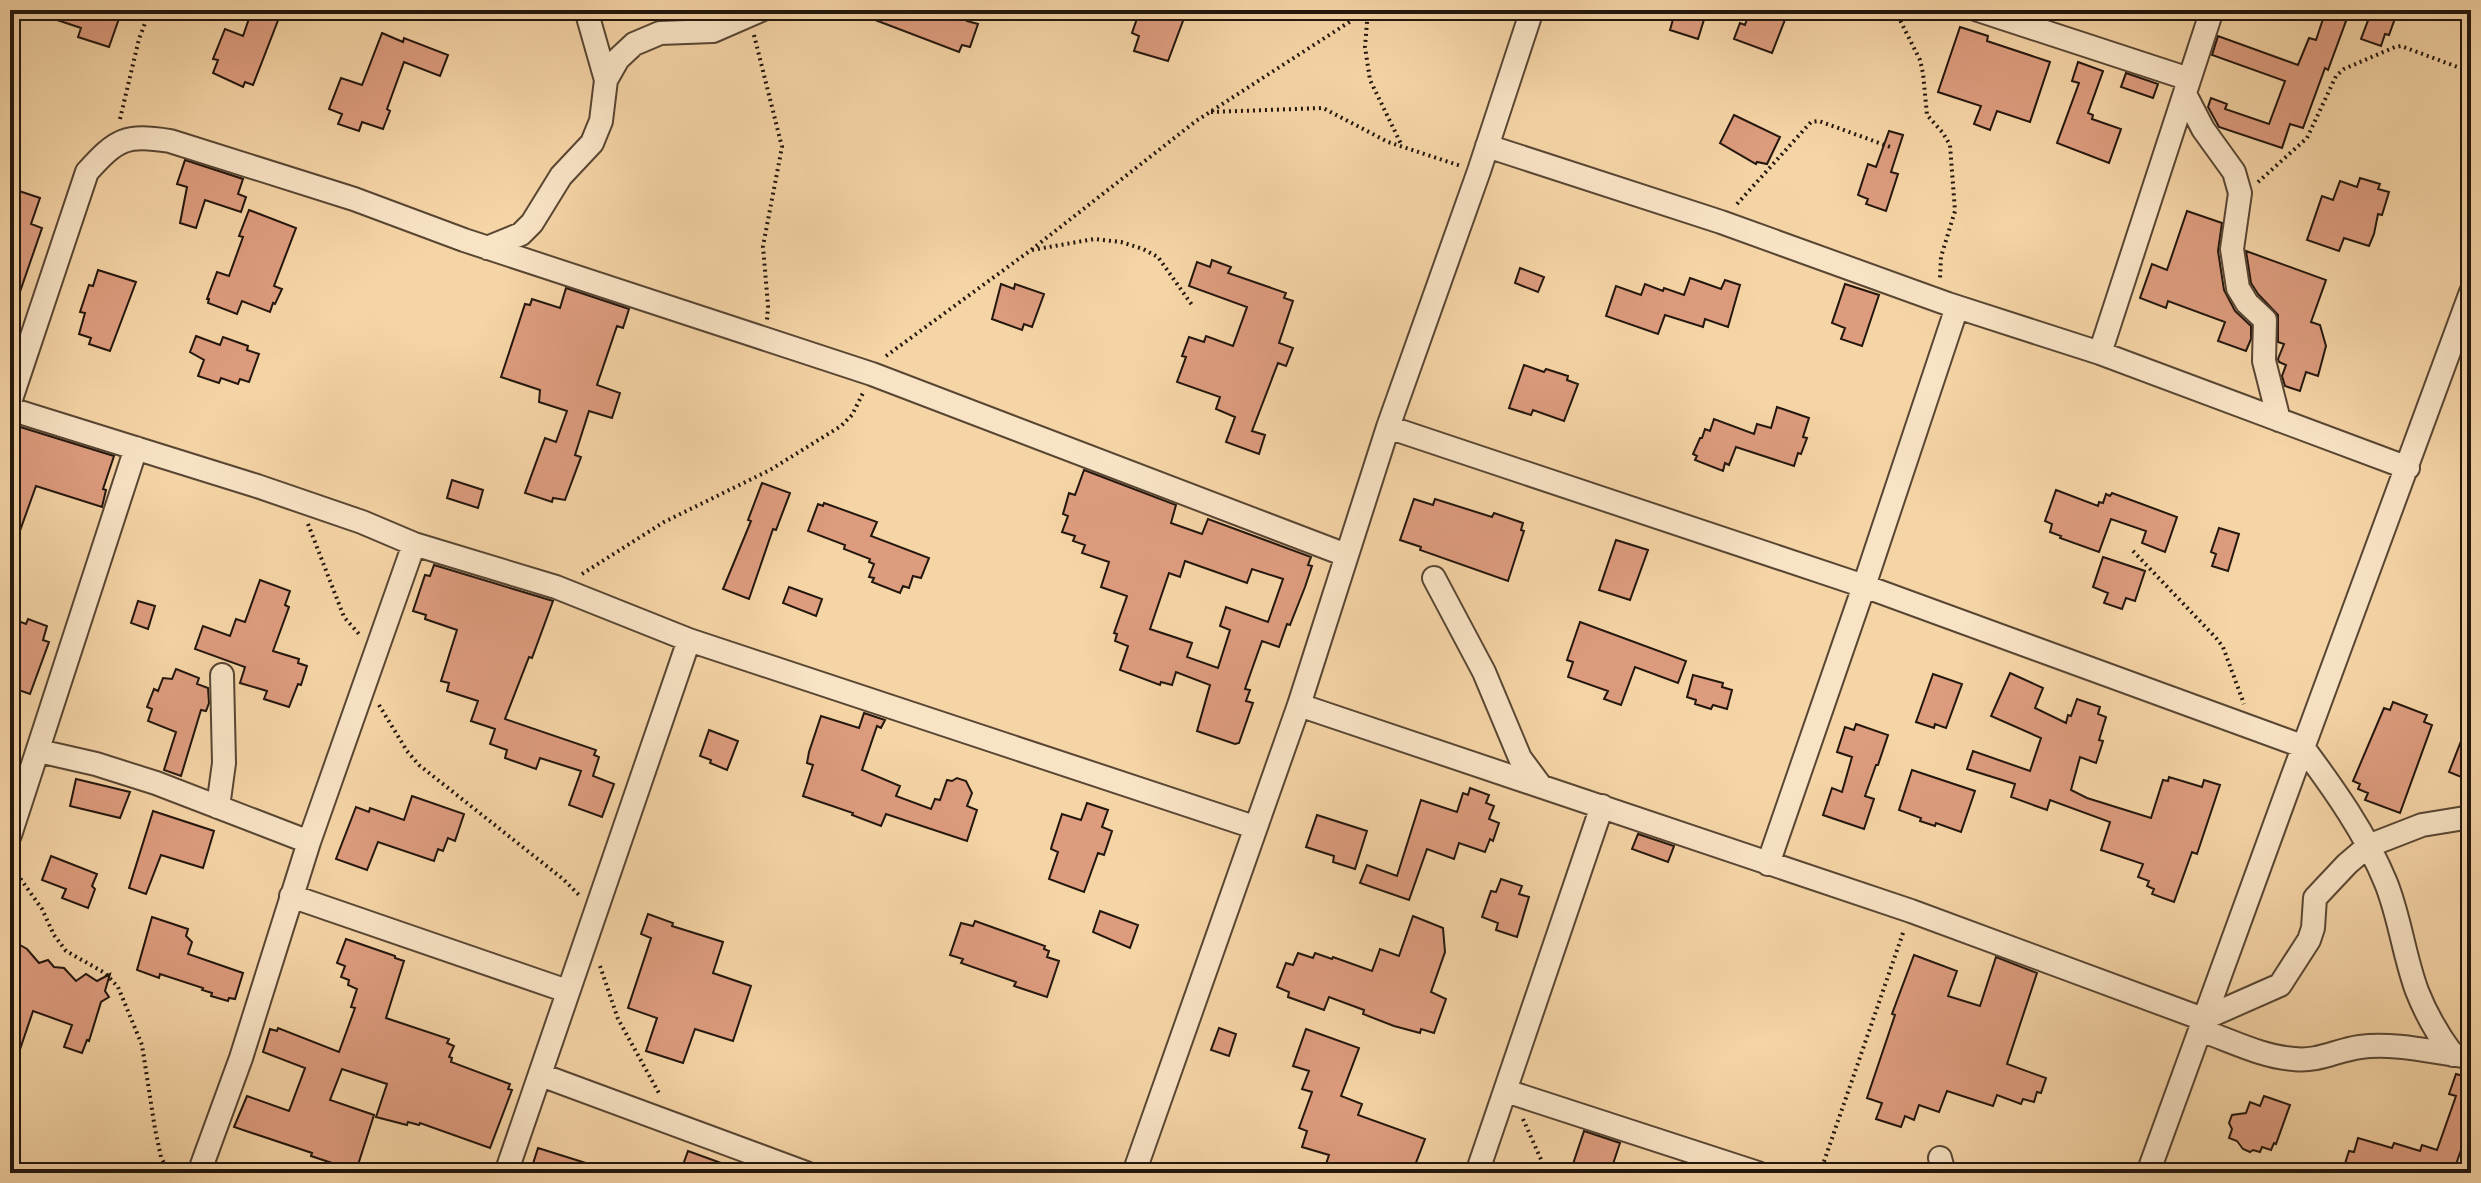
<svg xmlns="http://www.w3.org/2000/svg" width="2481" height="1183" viewBox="0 0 2481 1183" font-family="'IM FELL English',serif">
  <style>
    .building { fill: #dd9c7e; stroke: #23160d; stroke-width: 2; fill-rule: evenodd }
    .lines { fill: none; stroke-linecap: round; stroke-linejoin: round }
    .minor-casing { stroke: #584633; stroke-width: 26 }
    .path { stroke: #23160d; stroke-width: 4; stroke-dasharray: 2 4; stroke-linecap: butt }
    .minor { stroke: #f8e3c5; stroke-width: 22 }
  </style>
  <rect width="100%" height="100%" fill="#f5d4a6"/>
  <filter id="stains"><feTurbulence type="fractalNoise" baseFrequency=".0025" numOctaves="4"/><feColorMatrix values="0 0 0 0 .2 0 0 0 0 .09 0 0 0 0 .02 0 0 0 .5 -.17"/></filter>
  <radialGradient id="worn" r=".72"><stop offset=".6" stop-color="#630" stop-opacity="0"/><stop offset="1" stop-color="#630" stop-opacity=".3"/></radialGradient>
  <path class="building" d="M36 10H122L109 47 78 37 81 28 36 13Z
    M252 10H282L253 85 245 82 243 87 213 73 218 60 213 59 225 29 243 36Z
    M849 10H950L961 14 968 18 967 21 978 24 970 47 962 45 959 52Z
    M1140 10H1187L1168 61 1134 51 1139 36 1132 33Z
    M1685 10H1707L1698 39 1670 30 1675 12 1683 14Z
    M1750 10H1766L1786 17 1772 53 1734 39 1740 23 1745 25Z
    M2372 10H2398L2389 35 2385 34 2381 46 2361 39Z
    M2325 13 2346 21 2328 70 2325 68 2303 128 2290 124 2282 148 2219 127 2208 107 2211 98 2227 104 2225 109 2269 124 2285 81 2212 55 2218 36 2298 65 2309 38 2316 40Z
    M1960 27 1988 36 1987 41 2050 62 2030 122 1997 111 1990 130 1974 124 1981 106 1938 92Z
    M382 33 403 42 404 38 448 55 440 76 404 62 387 109 390 111 383 129 362 122 359 131 338 124 342 114 329 109 341 78 362 85Z
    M2078 62 2103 71 2088 113 2093 115 2092 119 2121 129 2109 163 2057 143 2079 83 2072 81Z
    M2126 73 2158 84 2153 98 2121 87Z
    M1734 115 1780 137 1767 164 1757 162 1756 164 1720 143Z
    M1889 131 1903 135 1891 172 1898 174 1886 211 1866 204 1868 199 1858 195 1868 164 1876 167Z
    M185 160 243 179 238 194 246 197 241 212 205 200 196 228 180 223 187 187 177 184Z
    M2360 178 2380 184 2378 189 2389 192 2382 215 2378 214 2374 234 2369 246 2344 238 2339 251 2307 240 2322 196 2333 200 2340 181 2357 187Z
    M10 188 40 198 31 224 42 228 13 312 10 311Z
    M249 210 296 228 274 286 282 289 275 304 273 303 270 312 242 301 237 314 208 303 209 299H207L217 272 229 276 243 237 239 236Z
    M2187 211 2222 223 2218 251 2224 290 2235 311 2251 326V339L2246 351 2218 341 2225 322 2168 301 2166 308 2140 298 2152 264 2167 270Z
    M2246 251 2326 280 2311 322 2320 325 2326 346 2318 376 2306 372 2300 391 2285 386 2282 376 2286 365 2279 362 2278 359 2284 344 2278 342V315L2258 294 2251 283Z
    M1212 260 1231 267 1228 273 1286 293 1284 298 1293 301 1279 343 1293 348 1286 366 1278 363 1252 431 1265 435 1259 454 1226 442 1235 417 1216 409 1220 397 1177 382 1186 357 1182 356 1189 337 1204 342 1206 336 1233 346 1247 307 1189 286 1197 262 1210 267Z
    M1520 268 1544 277 1538 292 1515 283Z
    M98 270 136 282 110 351 89 344 91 338 79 334 85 313 80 312 89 285 93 286Z
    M1690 278 1721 289 1725 280 1740 285 1728 327 1705 319 1703 327 1665 315 1658 334 1606 316 1616 286 1641 295 1645 284 1663 291 1664 288 1684 295Z
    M1001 284 1014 289 1015 284 1044 294 1032 327 1024 324 1022 330 992 319Z
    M1845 284 1879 295 1862 346 1841 339 1845 328 1832 323Z
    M566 288 629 309 623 328 617 326 597 385 620 393 612 418 589 411 575 455 581 457 565 500 553 498 552 502 525 493 545 438 556 442 567 411 539 402 540 390 501 377 525 304 530 305 532 299 560 308Z
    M196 336 220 345 223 337 248 346 247 350 259 354 249 382 240 379 238 384 221 378 219 383 198 376 204 360 190 352Z
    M1524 365 1544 372 1546 369 1568 376 1567 380 1578 384 1564 421 1533 410 1531 415 1509 408Z
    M1777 407 1809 418 1803 437 1807 438 1801 454 1798 453 1794 466 1736 447 1729 465 1725 463 1723 471 1695 460 1697 456 1693 454 1700 438H1702L1705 429 1710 431 1714 419 1754 434 1757 424 1771 428Z
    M17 426 114 456 103 489 106 490 102 507 36 486 12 553H10V451Z
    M1084 470 1176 505 1171 523 1202 534 1208 519 1311 557 1308 565 1312 566 1305 587 1290 625 1287 624 1279 647 1262 641 1245 689 1250 690 1246 701 1253 703 1239 743 1235 744 1197 731 1210 685 1176 672 1172 685 1161 682 1160 685 1120 670 1128 646 1115 641 1117 634 1114 633 1127 596 1101 587 1109 562 1082 553 1085 545 1073 541 1075 536 1062 532 1068 516 1063 514 1069 493 1075 495ZM1185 561 1247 583 1252 569 1283 579 1268 622 1226 607 1220 626 1230 630 1218 668 1187 657 1192 643 1150 629 1169 573 1180 577Z
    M452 480 483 490 478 508 447 498Z
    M762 483 790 493 776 530 773 529 749 599 723 589 751 521 748 520Z
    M2056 490 2098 506 2099 502 2103 503 2106 494 2110 496 2112 493 2177 517 2165 552 2142 543 2146 531 2111 519 2099 552 2060 538 2061 536 2050 532 2052 524 2045 521Z
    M1414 499 1433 505 1435 499 1492 517 1494 513 1523 523 1521 530 1524 531 1508 581 1420 550 1421 547 1400 540Z
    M824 503 877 522 871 536 929 558 921 578 913 576 909 588 903 586 900 593 872 582 874 578 869 577 874 564 869 562 870 559 844 549 845 545 808 531 818 504 823 506Z
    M2219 528 2239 534 2228 571 2212 566 2216 554 2211 552Z
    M1616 540 1648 550 1630 600 1599 590Z
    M2103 557 2145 571 2135 601 2126 598 2122 609 2104 603 2108 593 2093 587Z
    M434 565 553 601 532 658 529 657 505 719 596 750 594 755 599 757 593 776 614 784 602 817 569 805 581 771 540 758 536 769 505 758 507 750 490 744 495 729 471 721 478 701 447 691 449 683 441 681 457 630 425 619 426 615 413 611 425 575 430 576Z
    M260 580 290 591 285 605 289 607 273 651 299 659 298 663 307 666 301 685 298 684 289 707 264 699 267 691 240 683 245 667 195 649 203 626 230 636 236 619 245 622Z
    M789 587 822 599 816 616 783 603Z
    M138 601 155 606 148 629 131 623Z
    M10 618 26 624 28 619 47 626 43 640 49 642 30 694 10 687Z
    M1580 622 1686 661 1678 683 1635 667 1621 705 1604 699 1608 691 1568 677 1573 662 1567 660Z
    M176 669 199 678 197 684 208 688 209 703 206 711 201 710 181 776 164 770 176 732 148 721 152 709 147 707 154 689 158 691 163 678 172 679Z
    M2010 673 2043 688 2035 708 2066 723 2068 715 2071 716 2077 699 2100 707 2098 714 2106 717 2099 740 2103 741 2096 763 2080 757 2071 790 2087 798 2151 818 2163 780 2168 781 2169 777 2202 787 2204 780 2220 785 2197 854 2192 852 2174 902 2152 894 2154 889 2147 886 2149 881 2138 877 2143 864 2101 850 2110 822 2050 800 2047 810 2011 797 2015 784 1967 769 1973 751 2030 771 2041 738 1991 716Z
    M1933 674 1962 684 1946 728 1935 724 1934 728 1916 722Z
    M1693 675 1723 683 1722 687 1732 690 1727 709 1713 705 1711 709 1695 704 1696 700 1687 697Z
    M2393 702 2427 715 2424 722 2432 725 2400 813 2365 800 2368 793 2358 789 2360 784 2353 781 2384 708 2390 710Z
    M864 713 885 720 881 728 877 726 862 770 900 786 896 796 931 809 935 799 940 800 947 780 952 781 957 778 966 781 972 793 967 806 977 810 967 841 886 814 881 826 852 815 853 813 803 796 813 765 807 763 809 752 821 716 859 728Z
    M2470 718 2471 719V781L2449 772Z
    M1856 724 1888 735 1878 765H1876L1865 796 1874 799 1864 829 1823 815 1832 788 1842 792 1852 757 1837 752 1845 727 1854 730Z
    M709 730 738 741 727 770 710 763 711 760 700 756Z
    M1912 770 1975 791 1961 832 1936 823 1935 826 1920 821 1921 818 1899 810Z
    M76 779 130 792 120 818 70 806Z
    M1470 788 1489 795 1486 803 1494 806 1489 819 1499 823 1493 841 1490 839 1485 852 1459 843 1454 859 1427 849 1409 900 1360 883 1367 865 1397 876 1421 800 1457 812 1463 793 1468 795Z
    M412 796 464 814 455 841 448 838 443 851 438 849 434 861 378 842 367 870 336 859 356 807 369 812 370 808 404 820Z
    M1087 803 1108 810 1102 827 1112 831 1104 855 1098 853 1084 892 1049 879 1058 852 1051 849 1052 845 1062 814 1081 820Z
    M153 811 214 831 203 868 161 855 146 894 129 888Z
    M1317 815 1367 831 1355 869 1333 862 1334 856 1306 847Z
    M1638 834 1674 846 1668 862 1632 849Z
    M51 856 97 874 92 886 95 889 88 908 62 898 66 889 42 880Z
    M1501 879 1522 886 1519 894 1529 897 1517 937 1496 930 1498 923 1482 917 1491 891 1496 892Z
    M1100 911 1138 925 1130 948 1093 932Z
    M648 914 673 923 672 926 723 942 713 973 751 986 733 1041 695 1029 683 1063 646 1051 657 1018 628 1008 651 938 641 934Z
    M1413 916 1443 928 1445 952 1431 992 1446 999 1434 1033 1421 1029 1420 1033 1394 1026 1363 1014 1364 1010 1329 997 1324 1010 1288 997 1289 992 1277 987 1286 963 1293 965 1298 953 1313 958 1315 953 1332 959 1333 957 1372 971 1380 949 1399 956Z
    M152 917 188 929 186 936 192 942 188 954 243 973 235 999 229 998 228 1001 211 996 212 993 202 990 203 988 160 974 159 978 137 970Z
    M975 921 1045 946 1044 949 1049 951 1047 957 1059 961 1047 997 1014 986 1016 982 961 963 963 959 950 955 961 923 973 926Z
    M346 939 395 956V958L404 961 386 1018 449 1039 447 1043 454 1046 449 1057 452 1058 451 1062 510 1084 508 1089 512 1090 490 1148 420 1123 419 1125 408 1122 407 1125 376 1117 387 1084 342 1069 330 1100 374 1115 356 1171 311 1156 312 1153 234 1127 247 1096 289 1111 305 1068 263 1052 270 1029 277 1031 278 1028 339 1052 355 1008 351 1007 357 989 348 985 349 980 341 977 345 966 337 963Z
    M20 945 27 949 39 963 48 960 54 967 64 968 76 981 86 974 97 981 110 974 105 991 109 997 101 1002 89 1041 87 1040 82 1053 64 1047 72 1025 33 1011 13 1070 10 1069V948Z
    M1914 955 1957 971 1948 996 1980 1006 1996 957 2037 973 2007 1064 2046 1078 2041 1093 2037 1092 2034 1102 2023 1099 2021 1104 1997 1095 1993 1106 1947 1091 1939 1112 1919 1105 1914 1120 1905 1116 1901 1127 1876 1119 1882 1103 1867 1098 1895 1015 1892 1014Z
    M1219 1028 1236 1034 1229 1056 1211 1050Z
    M1306 1029 1359 1048 1341 1096 1362 1104 1358 1115 1425 1139 1412 1173H1323L1329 1155 1302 1147 1307 1131 1299 1128 1312 1092 1302 1089 1309 1071 1293 1066Z
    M2465 1070 2471 1071V1121L2453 1173H2342L2349 1151 2354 1152 2358 1138 2392 1148 2394 1143 2420 1151 2422 1145 2437 1150 2456 1096 2449 1094 2456 1074 2463 1076Z
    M2264 1096 2290 1105 2276 1144 2274 1143 2271 1150 2262 1147 2260 1152 2253 1150 2250 1152 2243 1149 2237 1141 2229 1138 2232 1129 2229 1123 2232 1115 2246 1113 2250 1102 2260 1106Z
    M1584 1131 1620 1143 1610 1173H1570Z
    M538 1148 605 1169V1173H530Z
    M688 1151 743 1171V1173H680Z"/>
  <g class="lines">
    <defs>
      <path id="minor" d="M586 10 606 80
        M1978 10 2189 79
        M2185 94 2203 129 2234 172 2240 193 2232 249 2238 288 2247 303 2265 320 2264 361 2279 420
        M1487 146 1721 222 1948 304 2100 353 2408 468
        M487 248 521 234 532 223 561 176 592 143 601 121 606 80 618 59 634 44 660 33 713 31 761 10
        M2100 353 2212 10
        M10 402 87 172C117 139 125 134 170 141L354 199 464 240 872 374 1346 555
        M10 409 257 486 362 522 414 544 556 587 689 640 1254 827
        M1388 427 1864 586 2302 746C2334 789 2366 834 2386 883 2400 918 2404 956 2417 991 2426 1014 2438 1035 2453 1055
        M1434 578 1484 672 1520 758 1540 785
        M1299 705 1911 911 2203 1019 2280 985 2309 940 2313 928 2315 898 2347 864 2368 846 2422 825 2471 817
        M39 751 96 764 156 783 309 842
        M218 807 224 763 222 675
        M10 835 136 448
        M1768 864 1864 586 1957 307
        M291 896 567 991
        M2200 1030C2230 1040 2262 1057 2294 1059 2318 1062 2337 1050 2360 1047 2394 1042 2437 1053 2471 1057
        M541 1075 806 1173
        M1506 1091 1758 1173
        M1940 1158 1944 1173
        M199 1173 241 1058 309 842 414 544
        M506 1173 689 640
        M1134 1173 1299 705 1388 427 1479 171 1532 10
        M1477 1173 1602 806
        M2148 1173C2254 879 2363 585 2471 292"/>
    </defs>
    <use href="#minor" class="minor-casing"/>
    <path class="path" d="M1368 10 1365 47 1370 80 1402 146
      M1895 10 1920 60 1923 73 1927 115 1943 133 1950 145 1955 211 1941 257 1940 279
      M754 35 782 147 763 246 768 306 767 320
      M1211 112 1323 108 1388 142 1461 166
      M120 119 139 39 150 10
      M2258 182 2307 138 2336 76 2344 69 2395 47 2401 46 2471 72
      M1737 204 1811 122 1819 121 1893 148
      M1032 250 1094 239 1121 242 1143 249 1158 257 1192 305
      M886 356 1031 250 1196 121 1368 10
      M308 524 344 617 359 634
      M2133 551 2216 638 2223 647 2244 704
      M582 574 664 522 770 470 841 426 852 415 863 393
      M379 705 407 751 419 765 563 879 579 895
      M10 864 42 909 54 935 66 951 105 973 118 987 142 1045 155 1129 161 1157 169 1173
      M600 966 618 1019 660 1095
      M1523 1119 1547 1173
      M1820 1173 1904 930"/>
    <use href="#minor" class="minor"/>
  </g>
  <rect width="2481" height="1183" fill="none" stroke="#f5d4a6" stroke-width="40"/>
  <rect x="12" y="12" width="2457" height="1159" fill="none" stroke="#23160d" stroke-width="4"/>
  <rect x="20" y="20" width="2441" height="1143" fill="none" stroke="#23160d" stroke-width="2"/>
  <rect width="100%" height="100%" filter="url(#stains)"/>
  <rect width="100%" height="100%" fill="url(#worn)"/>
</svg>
